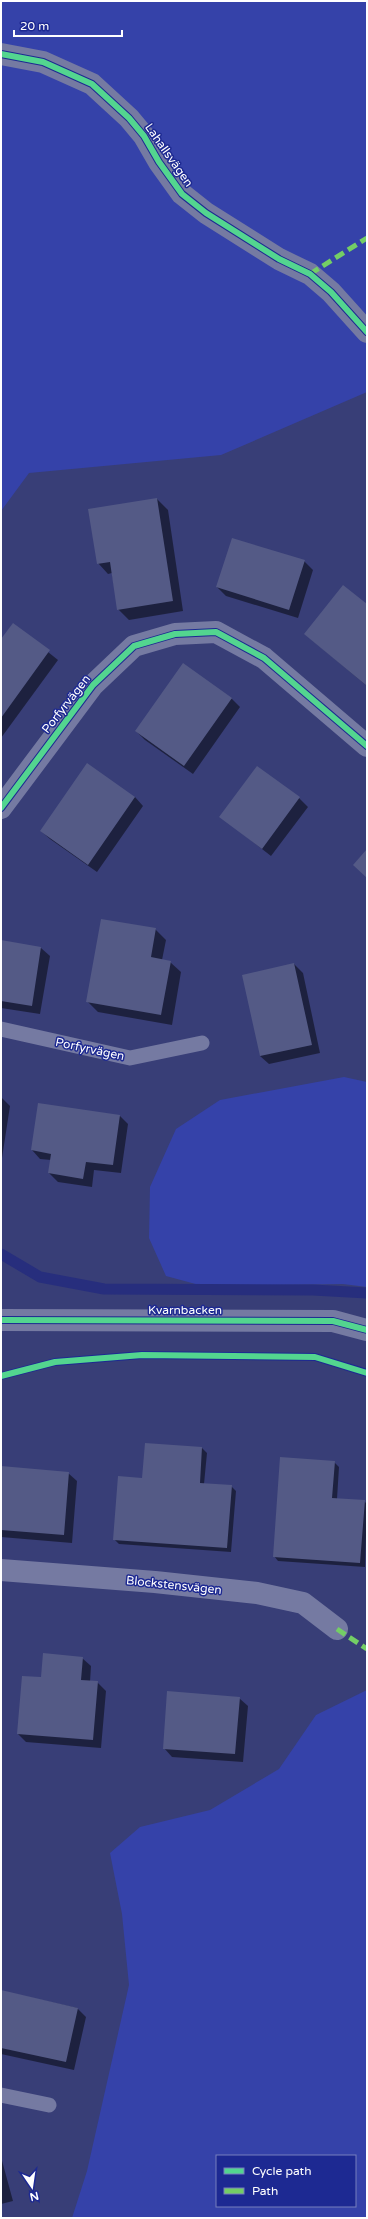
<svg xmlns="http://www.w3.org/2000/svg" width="368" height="2219" viewBox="0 0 368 2219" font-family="'Varela Round',sans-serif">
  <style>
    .green { fill: #3542a9; fill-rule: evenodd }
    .shadow { fill: #0007 }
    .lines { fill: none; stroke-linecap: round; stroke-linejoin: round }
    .stream { stroke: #272e7d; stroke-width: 11 }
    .building { fill: #545a86 }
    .service { stroke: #757aa2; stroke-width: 15 }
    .minor { stroke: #757aa2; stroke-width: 22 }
    .tertiary { stroke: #757aa2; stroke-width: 22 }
    .quiet { stroke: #74ce65; stroke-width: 5; stroke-dasharray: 10 5; stroke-linecap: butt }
    .cycleway-casing { stroke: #1d2992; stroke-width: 8 }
    .cycleway { stroke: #53d58f; stroke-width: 6 }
    .labels { text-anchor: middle; stroke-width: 3; stroke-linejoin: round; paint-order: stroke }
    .street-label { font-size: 12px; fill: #fff; stroke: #1d2992 }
  </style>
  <rect width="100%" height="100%" fill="#383e77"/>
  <path class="green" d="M1 1H367V392L221 455 29 473 1 511Z
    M344 1077 367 1082V1287L343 1284 203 1286 166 1276 149 1238 150 1187 176 1129 220 1100Z
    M367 1690V2218H72L87 2171 129 1985 122 1914 110 1853 140 1827 210 1810 279 1769 316 1715ZM217 2156H355V2206H217Z"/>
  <path class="shadow" d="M157 499 168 510 183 611 129 620 118 609 112 573 108 574 98 563Z
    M304 561 313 570 298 618 226 596 217 587Z
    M367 606V686L305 634Z
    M13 624 58 660 1 738V641Z
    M183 665 232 699 240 707 193 774 145 740 136 731Z
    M135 797 143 806 97 872 50 839 41 831Z
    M299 798 308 807 271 856 221 817Z
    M155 929 166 940 162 960 170 962 181 972 172 1025 98 1012 87 1001Z
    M1 941 41 948 50 956 40 1014 1 1008Z
    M294 964 303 973 320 1053 269 1064 260 1056Z
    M1 1097 10 1106 2 1158 1 1157Z
    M120 1116 128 1124 121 1173 94 1170 92 1187 58 1182 49 1173 51 1160 40 1159 32 1150Z
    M202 1448 207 1453 204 1484 231 1486 236 1491 231 1552 119 1544 114 1539 143 1479Z
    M334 1462 339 1467 337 1499 364 1501 367 1504 365 1567 278 1561 274 1556Z
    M1 1467 68 1473 77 1481 72 1543 1 1537Z
    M82 1658 91 1666 90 1682H97L106 1691 101 1748 26 1742 18 1734 42 1678Z
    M239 1698 248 1706 243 1762 172 1757 164 1748Z
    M1 1991 77 2008 86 2017 74 2070 1 2054Z
    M1 2157 13 2201 1 2204Z"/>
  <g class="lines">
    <path class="stream" d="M1 1254 40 1277 104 1289 313 1290 367 1293"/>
  </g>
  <path class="building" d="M157 498 173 601 117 610 110 562 97 564 88 509Z
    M232 538 305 560 289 610 216 587Z
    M343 585 367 604V686L304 634Z
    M13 623 50 650 1 718V639Z
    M183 663 232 698 184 766 135 731Z
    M87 763 135 797 88 865 40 831Z
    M257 766 300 797 262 849 219 817Z
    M367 849V878L353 865Z
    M101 919 156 928 151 957 171 961 161 1015 86 1002Z
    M1 940 41 947 32 1006 1 1001Z
    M294 963 312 1045 260 1056 242 975Z
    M38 1103 120 1115 113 1165 86 1162 83 1179 48 1173 51 1154 31 1150Z
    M145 1443 202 1447 200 1483 232 1485 227 1548 113 1540 118 1476 142 1478Z
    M280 1457 335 1461 332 1498 365 1500 360 1563 273 1557Z
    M1 1466 69 1472 64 1535 1 1530Z
    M43 1653 83 1657 81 1680 98 1681 93 1740 17 1734 22 1676 41 1677Z
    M167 1691 240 1697 235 1754 163 1749Z
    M1 1990 78 2008 66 2062 1 2048Z"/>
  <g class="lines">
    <path class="service" d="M1 1029 130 1058 202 1043
      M1 2095 49 2105"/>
    <path class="minor" d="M1 54 43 62 92 84 129 118 144 136 159 162 182 194 206 213 279 259 310 274 331 292 367 332
      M1 808 93 685 134 646 175 634 216 632 264 658 367 746
      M1 1570 155 1582 257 1593 303 1603 337 1629"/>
    <path class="tertiary" d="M1 1320 333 1321 367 1330"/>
    <path class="quiet" d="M310 274 367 238
      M337 1629 367 1649"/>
    <defs>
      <path id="cycleway" d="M1 54 43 62 92 84 129 118 144 136 159 162 182 194 206 213 279 259 310 274 331 292 367 332
        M1 808 93 685 134 646 175 634 216 632 264 658 367 746
        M1 1320 333 1321 367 1330
        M1 1376 55 1362 142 1355 315 1357 367 1373"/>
    </defs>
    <use href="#cycleway" class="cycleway-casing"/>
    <use href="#cycleway" class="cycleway"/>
  </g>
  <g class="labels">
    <g class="street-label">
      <text transform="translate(169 155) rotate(55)" y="4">Lahallsvägen</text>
      <text transform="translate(66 704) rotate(-52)" y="4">Porfyrvägen</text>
      <text transform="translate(90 1049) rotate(12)" y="4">Porfyrvägen</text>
      <text x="185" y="1314">Kvarnbacken</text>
      <text transform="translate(174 1585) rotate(6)" y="4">Blockstensvägen</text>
    </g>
  </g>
  <rect width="368" height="2219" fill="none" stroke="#ffffff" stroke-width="4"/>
  <rect x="216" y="2155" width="140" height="52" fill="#1d2992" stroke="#777fbe"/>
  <rect x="224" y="2168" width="20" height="6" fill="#53d58f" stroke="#777fbe"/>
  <text x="252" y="2175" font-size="12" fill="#ffffff">Cycle path</text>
  <rect x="224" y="2188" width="20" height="6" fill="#74ce65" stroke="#777fbe"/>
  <text x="252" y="2195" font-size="12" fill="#ffffff">Path</text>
  <g transform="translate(32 2187) rotate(167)" stroke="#1d2992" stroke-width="3" paint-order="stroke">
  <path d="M0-3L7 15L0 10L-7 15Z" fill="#ffffff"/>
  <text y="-6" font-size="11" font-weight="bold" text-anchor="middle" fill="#ffffff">N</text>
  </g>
  <path d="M14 30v6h108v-6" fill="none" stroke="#ffffff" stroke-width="2"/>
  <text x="20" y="30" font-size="12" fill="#ffffff" stroke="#1d2992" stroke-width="3" paint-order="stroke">20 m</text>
</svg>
